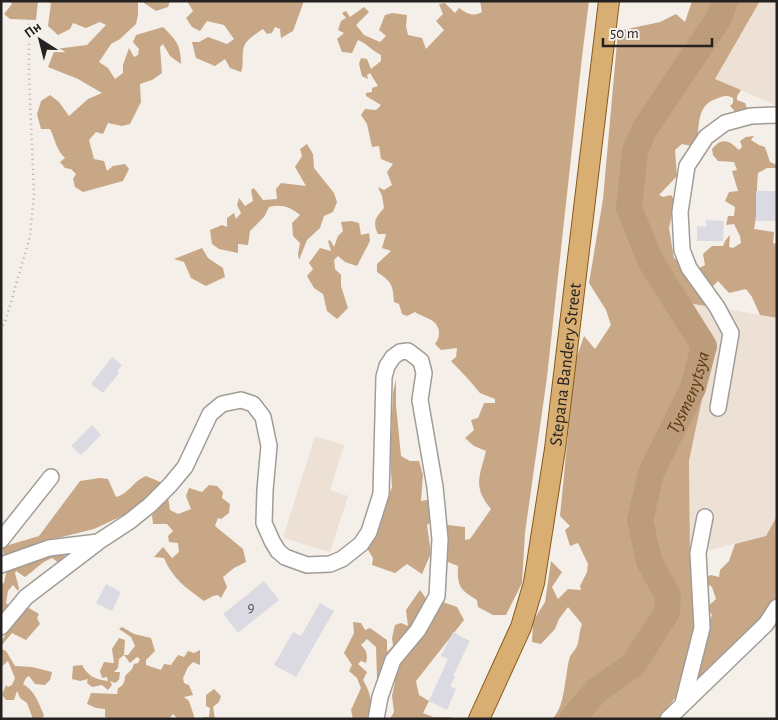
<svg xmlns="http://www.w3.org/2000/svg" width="778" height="720" viewBox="0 0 778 720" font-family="'Alegreya Sans',sans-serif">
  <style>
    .built { fill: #ede1d6 }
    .forest { fill: #c7a785 }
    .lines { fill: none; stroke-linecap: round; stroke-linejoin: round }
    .river { stroke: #bc9c7a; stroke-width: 26 }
    .building { fill: #dbdae2 }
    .minor-casing { stroke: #a29c97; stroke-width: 18 }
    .major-casing { stroke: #885a1a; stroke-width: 22 }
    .path { stroke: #b2ada8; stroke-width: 2.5; stroke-dasharray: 1 4; stroke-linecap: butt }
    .minor { stroke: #fff; stroke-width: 15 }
    .major { stroke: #d8ae73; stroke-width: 20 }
    .labels { text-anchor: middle; stroke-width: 4.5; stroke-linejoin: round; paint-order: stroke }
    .number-label { font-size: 15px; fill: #525050 }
    .street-label { font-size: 18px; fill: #242220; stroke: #f5efe9 }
    .water-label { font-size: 19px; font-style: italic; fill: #5b3a11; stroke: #f5efe9 }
  </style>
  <rect width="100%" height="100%" fill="#f5efe9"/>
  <path class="built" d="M760 1H777V106L715 79Z
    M688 302 777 318V516L766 536 690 555 689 461 712 351Z
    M315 436 344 445 330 490 348 496 330 552 283 538Z"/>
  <path class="forest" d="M10 1H38L36 20 10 19 4 14 12 4Z
    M40 1H138V15L136 24 120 39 111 44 99 62 108 68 115 79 123 73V65L129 48 134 57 138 55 139 49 133 42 136 35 163 27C176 40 181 45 181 64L170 56 163 44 160 47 162 73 152 80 140 84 141 102 130 124 122 126 108 123 103 134 96 132 89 140 94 159 104 161 107 171 113 166 125 164 129 169 123 181 83 192 75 187 73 179 76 174 71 169 65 168 60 162 65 158C55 148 56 141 50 129H41L37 114 41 101 50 95 59 102 69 116 88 99 102 93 78 79 48 67 55 49 87 45 106 25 100 22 86 28 73 23 70 29 58 35 48 26 51 3Z
    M144 1H170L168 7 156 11 144 3Z
    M187 1H304L293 31 281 38 280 29 275 27 272 33 267 34 263 29C255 35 244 40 243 51 242 59 244 63 241 72L230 68 225 59 215 66 196 58 192 42H199L208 37 227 44 234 39 224 25 207 21 200 31 192 27 186 18 193 11Z
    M480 1H589L582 57 547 377 525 533 522 583 506 615H493L478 607 477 600C460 590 457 586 458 566L443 560 445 531 448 525 465 527V540L470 539 491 509C472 487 480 476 486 451L474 446 465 438 474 430 471 420 478 418 484 403H495V399L480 393 469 380 451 361 456 357 457 348 441 350 435 344C440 338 441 328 434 322 429 318 421 316 415 312L407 316 402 314 399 304 394 302C393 285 392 282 377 272V264L391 251 382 248 386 234H378C372 222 376 217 384 208L382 196 378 187 384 190 392 185 387 172 393 164 381 159 379 146 372 147 367 124 361 115 365 109 376 110 381 105 366 96V93L372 92V88L378 86 370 73 367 75 368 79 362 76 359 64 361 58 367 59 371 69 381 61V55C372 51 368 44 358 40L352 53 342 52 337 39 344 33 338 30 341 21 346 18 342 13 346 11 350 17 364 7 369 12 356 25 364 35 380 42 386 36 379 30 385 15 392 13 407 15 406 26 408 35 422 38 426 49 444 30 436 21 443 14 439 4 445 3 455 13 459 8C468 14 472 17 482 12Z
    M692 1H760L715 79 741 90 737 96V100L745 103 749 113 740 117 730 106 733 103V98C727 95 724 96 718 98 697 105 700 121 697 140L691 146 682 144 675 150 677 176 659 195 663 197 671 195 675 201 669 228 674 258 683 264 699 268 705 265 703 254 712 246H723L725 241 730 235 729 247 733 248 741 243 740 236 734 224 726 225 728 216H734L735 207 725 201 729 192 738 191 732 171 737 170 734 162 718 161 713 155 712 149C722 137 729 140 739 150L742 147 740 141 746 137 754 136 751 140 759 145 765 147 770 162 777 165V168H767L758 173C756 190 758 213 754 229L774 232 773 243 777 244V318L760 315 752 297 746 289 729 293 718 281 712 287 706 280 712 307 688 303 712 351 689 461 690 555 695 594 708 624 712 615 707 607 716 599 712 587 706 583 704 578 711 575 719 577 720 570 729 561 735 544 766 536 777 516V598L762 623 691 686 674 699 660 719H552C565 708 565 676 569 660 570 654 575 651 577 646 579 643 579 631 582 624L568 607 559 619 555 629 541 644 532 642 533 621 545 602 551 561 562 572 552 587 558 599 568 589 581 590 580 586 587 572 588 564 578 543 570 546 565 530 570 526 560 516 575 362 584 336 595 349 611 325 606 310 589 283 603 199 618 31 660 22 676 14 685 22Z
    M307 144 313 154 314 168 334 193 337 202 333 212 324 216 320 228 307 240 299 260 298 254 300 243 293 236 292 223 300 215C290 207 282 204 269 207L264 217 250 231 248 245 238 244V253L219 249 212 244 210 230 222 225 227 227V218L234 213 236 219 241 213 237 205 239 198 245 206 253 201 251 190 254 188 263 200 277 199 276 189 281 183 306 186 295 167 302 156 300 149Z
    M351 221 359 223 361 235 369 233 370 241 357 266 345 262 338 256 334 260 335 269 341 275V286L348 308 337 319 327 311 323 294 314 288 307 276 313 269 309 263 320 248 331 251 328 241 330 240 334 247 338 236 343 231 341 222Z
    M202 248 208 258 223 268 225 277 206 286 191 278 184 262 174 259Z
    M396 379V405L401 456 410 461H419L423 475 421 501 432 499V521L427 525 431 553 422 574 407 564 395 573 372 565 373 558 367 548 392 487 390 457 393 393Z
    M146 476 165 484 126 514 94 529 38 543 4 556 2 547 39 536 80 481 100 478 108 479 116 497C130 493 133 481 146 476Z
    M209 485 217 486 223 492 222 498 230 504 229 513 221 519 218 518 215 526 243 549 246 562 234 568 223 577 227 587 221 598 218 595 213 596 204 601C186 588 172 578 164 558L154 557 163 547 172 558 179 552 178 543 169 542 168 536 173 531 167 524H153L152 515 168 497 170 510 178 514 191 509 186 496 189 488 202 492Z
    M59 550 65 555 59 563 52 558C41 562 35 570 25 577L16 571 15 573 19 588 18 591 13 585 8 591 6 603 13 609 1 618V584L4 583 6 573 21 564Z
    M420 590 425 597 427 606 440 596 443 602 457 607 464 620 416 681 419 695 429 701 423 713 433 717H451L452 719H390L394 712 392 696 395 682H380L377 678 376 647 367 639 361 645C367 651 368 655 366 663L361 661 358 664 367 672 363 680C370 692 375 706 366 719H353L351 710 361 688 357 678 349 671 352 665 344 653 354 633 353 622 361 623 365 630 370 628 387 640V652L393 646 392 638 395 625 401 623 408 626 406 610Z
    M27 607 39 614 37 618 40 624 26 640 12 633 1 646V642L20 612Z
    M122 627 134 634 151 638 155 651 146 660V665L161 670 164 664 171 665 178 655 184 657 188 651 194 653 200 650V665L193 662 188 667 183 678 184 683 189 685 193 695 184 697 189 701 195 719H178L173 714 169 719H107L105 716V709L96 708 87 704 91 693 117 694 118 688C123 686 125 682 125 676L132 669 134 664 138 663 140 659 137 657 130 663 124 655 119 659 118 668 114 672H120L119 680 115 683 110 681 112 685 108 690 102 685 92 687 87 683 88 679 80 681 72 679 73 666 82 665C88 676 94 679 108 681L107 677 102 678 100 671 104 662 114 663 112 649 119 638 125 640 124 655H128L135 646 131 637 119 629Z
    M1 649 6 651 15 666 32 667 52 672 50 680 45 685 35 684 29 676 26 678 23 684C35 691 38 702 44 715L42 719H33L27 703 20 698 17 691 14 700H6L2 695 6 685 8 687 12 685 15 678 8 661 1 667Z
    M214 689 221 696 219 702 213 707 215 719H203L202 717H209L210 708 206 706V695Z"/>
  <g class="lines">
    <path class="river" id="s1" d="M572 719 596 691 633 665 667 612 668 596 649 561 640 520 651 473 693 388 704 346 651 262 629 208 635 151 644 130 719 18 725 1"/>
  </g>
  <path class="building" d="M756 191H777V221H756Z
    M706 220 724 221 723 241H697V226L706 227Z
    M112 357 122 365 117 371 119 373 103 393 91 384Z
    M92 425 101 435 81 455 71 446Z
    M264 581 279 600 238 633 223 614Z
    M106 584 121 592 112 611 96 603Z
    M320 603 334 611 296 677 274 665 293 632 301 636Z
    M453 632 470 641 453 676 455 677 450 686 456 689 447 710 429 701 448 659 441 656Z"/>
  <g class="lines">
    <defs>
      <path id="minor" d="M718 408 731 333 717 307 689 268 682 250 680 212 687 166 706 137 725 123 751 116 777 115
        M1 540 51 477
        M1 565 49 548 98 542 130 521 150 505 170 485 185 467 210 414 222 404 241 400 253 404 263 417 269 446 265 490 264 523 272 541 278 551 285 557 307 565 330 564 342 559 361 544 369 532 381 494 384 377 387 366 393 357 400 352 408 351 421 361 424 373 420 400 435 487 440 539 437 596 418 630 393 660 380 697 376 719
        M1 627 26 597 97 543
        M683 703 702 628 698 553 705 517
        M668 719 766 624 777 607"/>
      <g id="major">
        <path id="s2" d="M479 719 521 627 534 583 555 449 609 1"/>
      </g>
    </defs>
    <use href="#minor" class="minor-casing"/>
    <use href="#major" class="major-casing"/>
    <path class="path" d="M1 330 6 319 30 236 34 194 29 75V1"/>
    <use href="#minor" class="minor"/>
    <use href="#major" class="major"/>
  </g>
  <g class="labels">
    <g class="number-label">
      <text x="251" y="612">9</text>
    </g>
    <g class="street-label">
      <text dy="6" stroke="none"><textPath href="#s2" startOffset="368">Stepana Bandery Street</textPath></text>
    </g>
    <g class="water-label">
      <text dy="7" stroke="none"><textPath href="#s1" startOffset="380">Tysmenytsya</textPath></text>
    </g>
  </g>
  <rect width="778" height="720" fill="none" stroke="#242220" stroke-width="5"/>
  <g transform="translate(40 40) rotate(324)" stroke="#f5efe9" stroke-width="4" paint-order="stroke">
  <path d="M0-4L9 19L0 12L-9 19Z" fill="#242220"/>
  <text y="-8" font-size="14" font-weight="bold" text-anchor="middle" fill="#242220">Пн</text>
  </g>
  <path d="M603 38v8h109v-8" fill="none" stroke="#242220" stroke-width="2.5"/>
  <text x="610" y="38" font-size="15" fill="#242220" stroke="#f5efe9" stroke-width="4" paint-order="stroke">50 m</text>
</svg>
